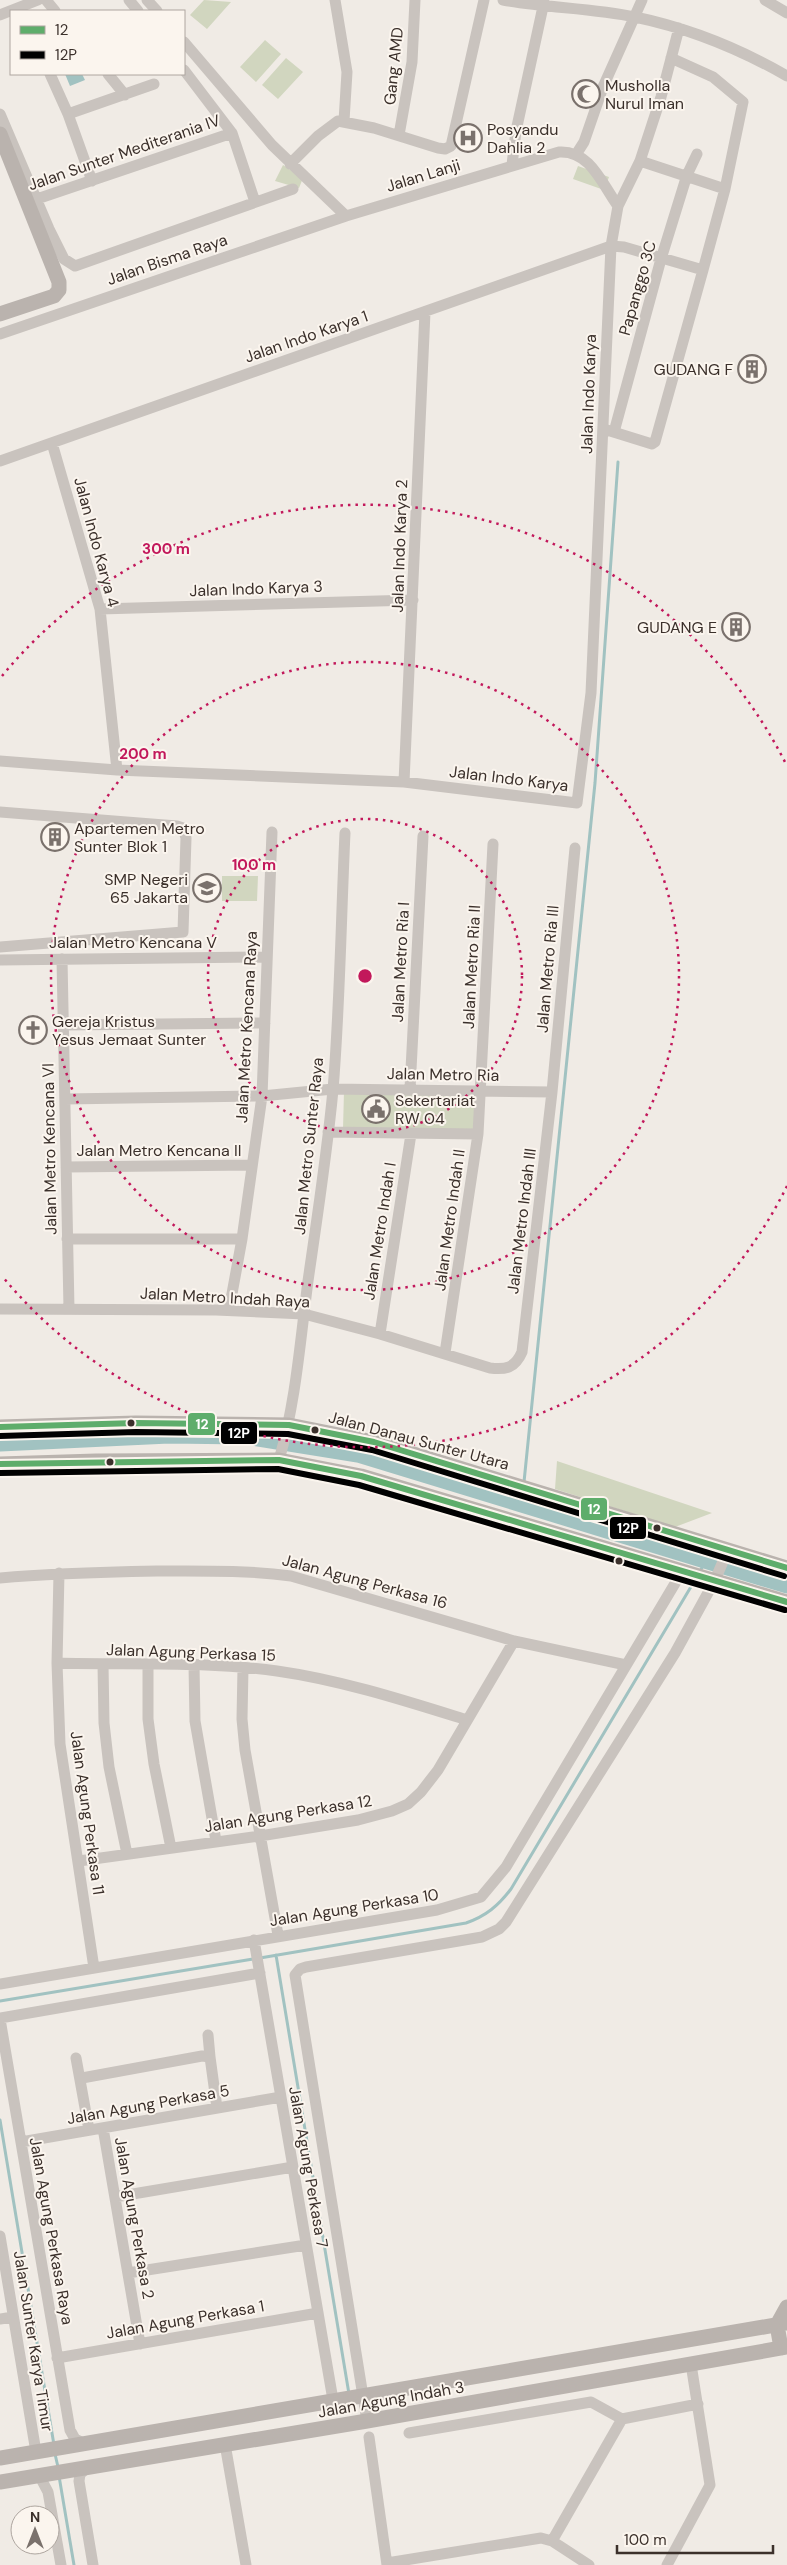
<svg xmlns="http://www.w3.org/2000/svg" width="787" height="2565" viewBox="0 0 787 2565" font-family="'DM Sans',sans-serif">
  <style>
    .green { fill: #d1d6bf }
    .water { fill: #a1c2c1 }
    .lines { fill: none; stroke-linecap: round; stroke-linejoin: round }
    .stream { stroke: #a1c2c1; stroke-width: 3 }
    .river { stroke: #a1c2c1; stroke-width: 19 }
    .street { stroke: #c9c3be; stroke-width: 11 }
    .secondary { stroke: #bab3ae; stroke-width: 15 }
    .bus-1-casing { stroke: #fbf5ee; stroke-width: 10 }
    .bus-2-casing { stroke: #fbf5ee; stroke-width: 10 }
    .bus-1 { stroke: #5ead6b; stroke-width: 6 }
    .bus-2 { stroke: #010101; stroke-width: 6 }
    .ring { fill: none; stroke: #c2185b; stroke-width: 2.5; stroke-dasharray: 2.5 5 }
    .bus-dot { fill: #3b302b; stroke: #fbf5ee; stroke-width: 2 }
    .labels { text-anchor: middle; stroke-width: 4; stroke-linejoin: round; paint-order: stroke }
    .street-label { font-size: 16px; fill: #3b302b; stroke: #fbf5ee }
    .poi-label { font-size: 16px; fill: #3b302b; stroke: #fbf5ee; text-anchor: start }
    .centre { fill: #c2185b; stroke: #fbf5ee; stroke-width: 2.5 }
    .ring-label { font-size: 15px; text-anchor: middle; font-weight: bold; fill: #c2185b; stroke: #fbf5ee; stroke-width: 4; stroke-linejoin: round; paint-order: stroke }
    .line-badge { stroke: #fbf5ee; stroke-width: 2 }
    .badge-label { font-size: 14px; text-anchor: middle; font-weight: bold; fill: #fff }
  </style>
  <rect width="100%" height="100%" fill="#f0ebe5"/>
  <path class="green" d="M204 0 231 2 207 29 190 15Z
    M265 40 281 54 256 82 240 67Z
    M286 58 303 72 278 99 262 85Z
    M283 165 303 178 299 188 275 181Z
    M578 166 609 177 604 190 573 179Z
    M222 876H258L257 901H222Z
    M344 1091 476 1093V1131L343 1129Z
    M557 1461 712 1513 675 1527 555 1489Z
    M526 1490 712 1546 708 1558 523 1500Z"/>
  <path class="water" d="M65 74H82L85 80 70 86Z"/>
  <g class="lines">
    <path class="stream" d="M524 1482 595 783 618 462
      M522 1501 523 1493
      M700 1571 707 1559
      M276 1955 349 2394
      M260 1958 466 1923C486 1916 498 1906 511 1889L695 1580
      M0 2001 253 1959
      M0 2120 54 2445
      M55 2454 58 2467
      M59 2476 74 2565"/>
    <path class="river" d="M0 1442 169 1434 245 1435 358 1453 787 1584"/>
    <path class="street" d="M46 0 55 11
      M129 0 138 11
      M147 0 157 11
      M335 0 347 72 344 121
      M503 0C547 8 592 8 635 17 688 28 740 49 787 76
      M765 0 787 13
      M0 15 38 0
      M184 42 272 145 346 216
      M671 58 713 77 743 102 725 189
      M184 70 232 133 255 202
      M50 74 68 114 92 181
      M108 74 125 95
      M0 114 49 229 64 259 75 266 293 189
      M68 114 154 84
      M399 135 412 62 415 0
      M577 153 584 142 603 87 642 0
      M290 164 318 136 338 121 374 128 438 148 445 149 451 146 484 0
      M512 165 516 131 544 2
      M28 202 232 133
      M0 334 346 216 559 152C590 150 602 184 618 206
      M607 430 652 444 655 442 703 270
      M614 432 661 259 687 175 697 154
      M52 443 100 609 117 770
      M0 461 611 246 624 247 703 270 725 189 640 161
      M100 609 413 600
      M0 761 117 770 404 782 577 803 591 693 611 246 618 206 640 161 661 97 679 28
      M404 782 425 312
      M0 812 177 826 183 828 186 838 183 932 0 947
      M62 959 69 1309
      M0 960 267 957
      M63 1025 265 1023
      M410 1089 423 836
      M65 1099 262 1096 333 1089 552 1092
      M328 1132 478 1134
      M66 1167 252 1165
      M67 1239H242
      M0 1309 216 1310 304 1314 380 1334 490 1368C506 1370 515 1368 522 1352L552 1092 575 848
      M229 1310 242 1239 262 1096 272 832
      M380 1334 411 1134
      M445 1353 478 1134 493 844
      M279 1460C296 1401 300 1342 308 1281 317 1218 327 1154 333 1090 340 1005 341 918 345 833
      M59 1573 57 1663 60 1744 94 1968
      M0 1578C52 1573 104 1572 157 1571 202 1571 247 1570 291 1576L514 1641 626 1665
      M57 1663C130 1665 205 1661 277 1671 341 1680 406 1701 467 1720
      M103 1664 104 1723 109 1767 127 1854
      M148 1665V1719L154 1764 171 1848
      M194 1665 195 1721 216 1841
      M243 1668 242 1719 245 1750 278 1935
      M79 1861 260 1836 358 1820 392 1811 408 1804 421 1792 438 1770 514 1641
      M254 1940 333 2400
      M0 1984 437 1910 481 1897 506 1867 683 1570
      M0 2018 260 1973
      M0 2019 70 2430 75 2439 83 2443
      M208 2035 210 2057
      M76 2058 80 2080
      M103 2128 140 2344
      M89 2130 80 2080 82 2078 202 2056 210 2057 217 2108
      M21 2142 281 2097
      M115 2197 293 2167
      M0 2236 36 2452
      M128 2273 306 2245
      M0 2319 13 2317
      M57 2358 318 2313
      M367 2421 295 1975 300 1969 306 1967 482 1937 499 1929 506 1922 675 1653 715 1580 728 1550
      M409 2433 591 2402 622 2419 698 2404
      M369 2437 387 2565
      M225 2444 246 2565
      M88 2467 80 2474 79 2481 93 2565
      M39 2475 48 2492 61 2565
      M552 2541 622 2419
      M387 2563 541 2538 552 2541 589 2565
      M667 2565 710 2485 691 2364"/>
    <path class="secondary" d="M0 134 59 282V290L54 296 0 314
      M0 1427 136 1423 289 1425 374 1442 787 1568
      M0 1464 96 1461 279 1460 361 1476 787 1602
      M781 2348 777 2325 787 2307
      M0 2458 787 2323
      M0 2482 367 2421 787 2347"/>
    <defs>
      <path id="bus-1" d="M0 1427 136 1423 289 1425 374 1442 787 1568
        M0 1464 279 1460 361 1476 787 1602"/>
      <path id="bus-2" d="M0 1436 136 1432 288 1434 372 1450 784 1576
        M0 1473 278 1469 359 1485 785 1610"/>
    </defs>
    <use href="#bus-1" class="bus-1-casing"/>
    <use href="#bus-2" class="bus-2-casing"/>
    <use href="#bus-1" class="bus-1"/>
    <use href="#bus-2" class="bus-2"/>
  </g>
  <g class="ring">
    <circle cx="365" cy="976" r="157"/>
    <circle cx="365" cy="976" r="314"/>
    <path d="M787 1186A471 471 0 0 1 2 1276M2 676A471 471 0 0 1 787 766"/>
  </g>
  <defs>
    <symbol id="mosque-ring" viewBox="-11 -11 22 22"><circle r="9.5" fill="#fbf5ee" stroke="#7a716c" stroke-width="1.5"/><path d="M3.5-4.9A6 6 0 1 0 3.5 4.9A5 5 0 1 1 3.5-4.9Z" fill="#7a716c"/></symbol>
    <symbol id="hospital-ring" viewBox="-11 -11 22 22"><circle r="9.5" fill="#fbf5ee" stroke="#7a716c" stroke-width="1.5"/><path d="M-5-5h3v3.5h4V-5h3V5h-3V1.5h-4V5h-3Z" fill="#7a716c"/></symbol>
    <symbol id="building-ring" viewBox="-11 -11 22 22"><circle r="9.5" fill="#fbf5ee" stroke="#7a716c" stroke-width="1.5"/><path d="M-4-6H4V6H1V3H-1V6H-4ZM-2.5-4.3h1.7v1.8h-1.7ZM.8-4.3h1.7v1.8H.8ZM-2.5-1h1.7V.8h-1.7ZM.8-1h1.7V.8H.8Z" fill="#7a716c"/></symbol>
    <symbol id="school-ring" viewBox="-11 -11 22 22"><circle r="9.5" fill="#fbf5ee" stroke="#7a716c" stroke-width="1.5"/><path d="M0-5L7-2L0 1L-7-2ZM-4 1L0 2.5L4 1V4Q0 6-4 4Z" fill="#7a716c"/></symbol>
    <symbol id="church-ring" viewBox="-11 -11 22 22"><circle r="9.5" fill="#fbf5ee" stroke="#7a716c" stroke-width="1.5"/><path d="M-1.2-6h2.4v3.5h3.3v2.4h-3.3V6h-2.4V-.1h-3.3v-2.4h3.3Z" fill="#7a716c"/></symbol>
    <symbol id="civic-ring" viewBox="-11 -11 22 22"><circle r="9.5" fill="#fbf5ee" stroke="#7a716c" stroke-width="1.5"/><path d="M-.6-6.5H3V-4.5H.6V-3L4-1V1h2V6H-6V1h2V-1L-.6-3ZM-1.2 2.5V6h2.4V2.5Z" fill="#7a716c"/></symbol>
  </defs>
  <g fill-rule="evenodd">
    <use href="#mosque-ring" x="570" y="78" width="32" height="32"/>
    <use href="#hospital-ring" x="452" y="122" width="32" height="32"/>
    <use href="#building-ring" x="736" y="353" width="32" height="32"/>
    <use href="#building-ring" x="720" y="611" width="32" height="32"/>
    <use href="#building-ring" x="39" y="821" width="32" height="32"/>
    <use href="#school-ring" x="191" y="872" width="32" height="32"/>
    <use href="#church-ring" x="17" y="1014" width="32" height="32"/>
    <use href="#civic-ring" x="360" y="1093" width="32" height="32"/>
  </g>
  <g class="bus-dot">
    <circle cx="131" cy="1423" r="4.5"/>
    <circle cx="315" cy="1430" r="4.5"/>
    <circle cx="110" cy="1462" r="4.5"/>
    <circle cx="657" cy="1528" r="4.5"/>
    <circle cx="619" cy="1561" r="4.5"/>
  </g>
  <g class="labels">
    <g class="street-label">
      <text transform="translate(393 66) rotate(-84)" y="6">Gang AMD</text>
      <text transform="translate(124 152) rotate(-19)" y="6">Jalan Sunter Mediterania IV</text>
      <text transform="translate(423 175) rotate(-17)" y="6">Jalan Lanji</text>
      <text transform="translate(167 259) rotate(-19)" y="6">Jalan Bisma Raya</text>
      <text transform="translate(637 288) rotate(-74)" y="6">Papanggo 3C</text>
      <text transform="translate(306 336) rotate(-19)" y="6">Jalan Indo Karya 1</text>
      <text transform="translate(588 394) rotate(-88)" y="6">Jalan Indo Karya</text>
      <text transform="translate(97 542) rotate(75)" y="6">Jalan Indo Karya 4</text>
      <text transform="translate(399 546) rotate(-88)" y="6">Jalan Indo Karya 2</text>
      <text transform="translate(256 588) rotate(-2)" y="6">Jalan Indo Karya 3</text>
      <text transform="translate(509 778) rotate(7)" y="6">Jalan Indo Karya</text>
      <text x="133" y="948">Jalan Metro Kencana V</text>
      <text transform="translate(400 962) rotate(-87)" y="6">Jalan Metro Ria I</text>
      <text transform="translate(471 967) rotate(-87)" y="6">Jalan Metro Ria II</text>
      <text transform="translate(547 969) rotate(-85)" y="6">Jalan Metro Ria III</text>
      <text transform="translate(246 1027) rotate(-87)" y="6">Jalan Metro Kencana Raya</text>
      <text transform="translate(443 1074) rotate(1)" y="6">Jalan Metro Ria</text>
      <text transform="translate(308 1146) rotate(-84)" y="6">Jalan Metro Sunter Raya</text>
      <text transform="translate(49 1149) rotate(-91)" y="6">Jalan Metro Kencana VI</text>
      <text x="159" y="1156">Jalan Metro Kencana II</text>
      <text transform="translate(449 1220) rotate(-82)" y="6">Jalan Metro Indah II</text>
      <text transform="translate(521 1221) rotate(-83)" y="6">Jalan Metro Indah III</text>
      <text transform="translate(379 1231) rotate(-81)" y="6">Jalan Metro Indah I</text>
      <text transform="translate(225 1297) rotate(3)" y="6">Jalan Metro Indah Raya</text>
      <text transform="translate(419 1440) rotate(15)" y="6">Jalan Danau Sunter Utara</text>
      <text transform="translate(365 1581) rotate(15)" y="6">Jalan Agung Perkasa 16</text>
      <text transform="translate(191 1652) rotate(2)" y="6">Jalan Agung Perkasa 15</text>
      <text transform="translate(88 1813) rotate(82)" y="6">Jalan Agung Perkasa 11</text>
      <text transform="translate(288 1813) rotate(-9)" y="6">Jalan Agung Perkasa 12</text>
      <text transform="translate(354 1907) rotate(-9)" y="6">Jalan Agung Perkasa 10</text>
      <text transform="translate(148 2104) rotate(-10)" y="6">Jalan Agung Perkasa 5</text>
      <text transform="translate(309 2167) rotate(80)" y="6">Jalan Agung Perkasa 7</text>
      <text transform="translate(135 2218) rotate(80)" y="6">Jalan Agung Perkasa 2</text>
      <text transform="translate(52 2231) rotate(80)" y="6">Jalan Agung Perkasa Raya</text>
      <text transform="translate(185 2319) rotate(-10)" y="6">Jalan Agung Perkasa 1</text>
      <text transform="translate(34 2341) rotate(81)" y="6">Jalan Sunter Karya Timur</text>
      <text transform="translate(391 2399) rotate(-10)" y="6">Jalan Agung Indah 3</text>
    </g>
    <g class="poi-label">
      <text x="605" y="91">Musholla<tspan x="605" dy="18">Nurul Iman</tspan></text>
      <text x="487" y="135">Posyandu<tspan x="487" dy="18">Dahlia 2</tspan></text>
      <text x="733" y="375" text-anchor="end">GUDANG F</text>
      <text x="717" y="633" text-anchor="end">GUDANG E</text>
      <text x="74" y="834">Apartemen Metro<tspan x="74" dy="18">Sunter Blok 1</tspan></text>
      <text x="188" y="885" text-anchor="end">SMP Negeri<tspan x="188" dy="18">65 Jakarta</tspan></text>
      <text x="52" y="1027">Gereja Kristus<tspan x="52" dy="18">Yesus Jemaat Sunter</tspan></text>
      <text x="395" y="1106">Sekertariat<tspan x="395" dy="18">RW 04</tspan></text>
    </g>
  </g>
  <circle cx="365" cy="976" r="8" class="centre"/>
  <g class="ring-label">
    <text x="166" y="554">300 m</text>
    <text x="143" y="759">200 m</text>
    <text x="254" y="870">100 m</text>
  </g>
  <g class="line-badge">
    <rect x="187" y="1412" width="29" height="24" rx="5" fill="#5ead6b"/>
    <rect x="220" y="1421" width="38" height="24" rx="5" fill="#010101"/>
    <rect x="580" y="1497" width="28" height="24" rx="5" fill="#5ead6b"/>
    <rect x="609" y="1516" width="38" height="24" rx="5" fill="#010101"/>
  </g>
  <g class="badge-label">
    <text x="202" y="1429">12</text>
    <text x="239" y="1438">12P</text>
    <text x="594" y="1514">12</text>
    <text x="628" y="1533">12P</text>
  </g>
  <rect x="10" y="10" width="175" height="65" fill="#fbf5ee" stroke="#aea6a0"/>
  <rect x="20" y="26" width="25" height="8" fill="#5ead6b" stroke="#aea6a0"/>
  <text x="55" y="35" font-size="15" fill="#3b302b">12</text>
  <rect x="20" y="51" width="25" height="8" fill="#010101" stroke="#aea6a0"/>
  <text x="55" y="60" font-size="15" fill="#3b302b">12P</text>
  <g transform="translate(35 2530)"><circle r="24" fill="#fbf5ee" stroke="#aea6a0"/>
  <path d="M0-4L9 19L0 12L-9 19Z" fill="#7a716c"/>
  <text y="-8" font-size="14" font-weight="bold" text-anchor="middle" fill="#3b302b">N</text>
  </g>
  <path d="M617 2545v8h156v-8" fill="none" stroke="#3b302b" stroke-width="2.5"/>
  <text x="624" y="2545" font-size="15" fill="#3b302b" stroke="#fbf5ee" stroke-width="4" paint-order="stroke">100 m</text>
</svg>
